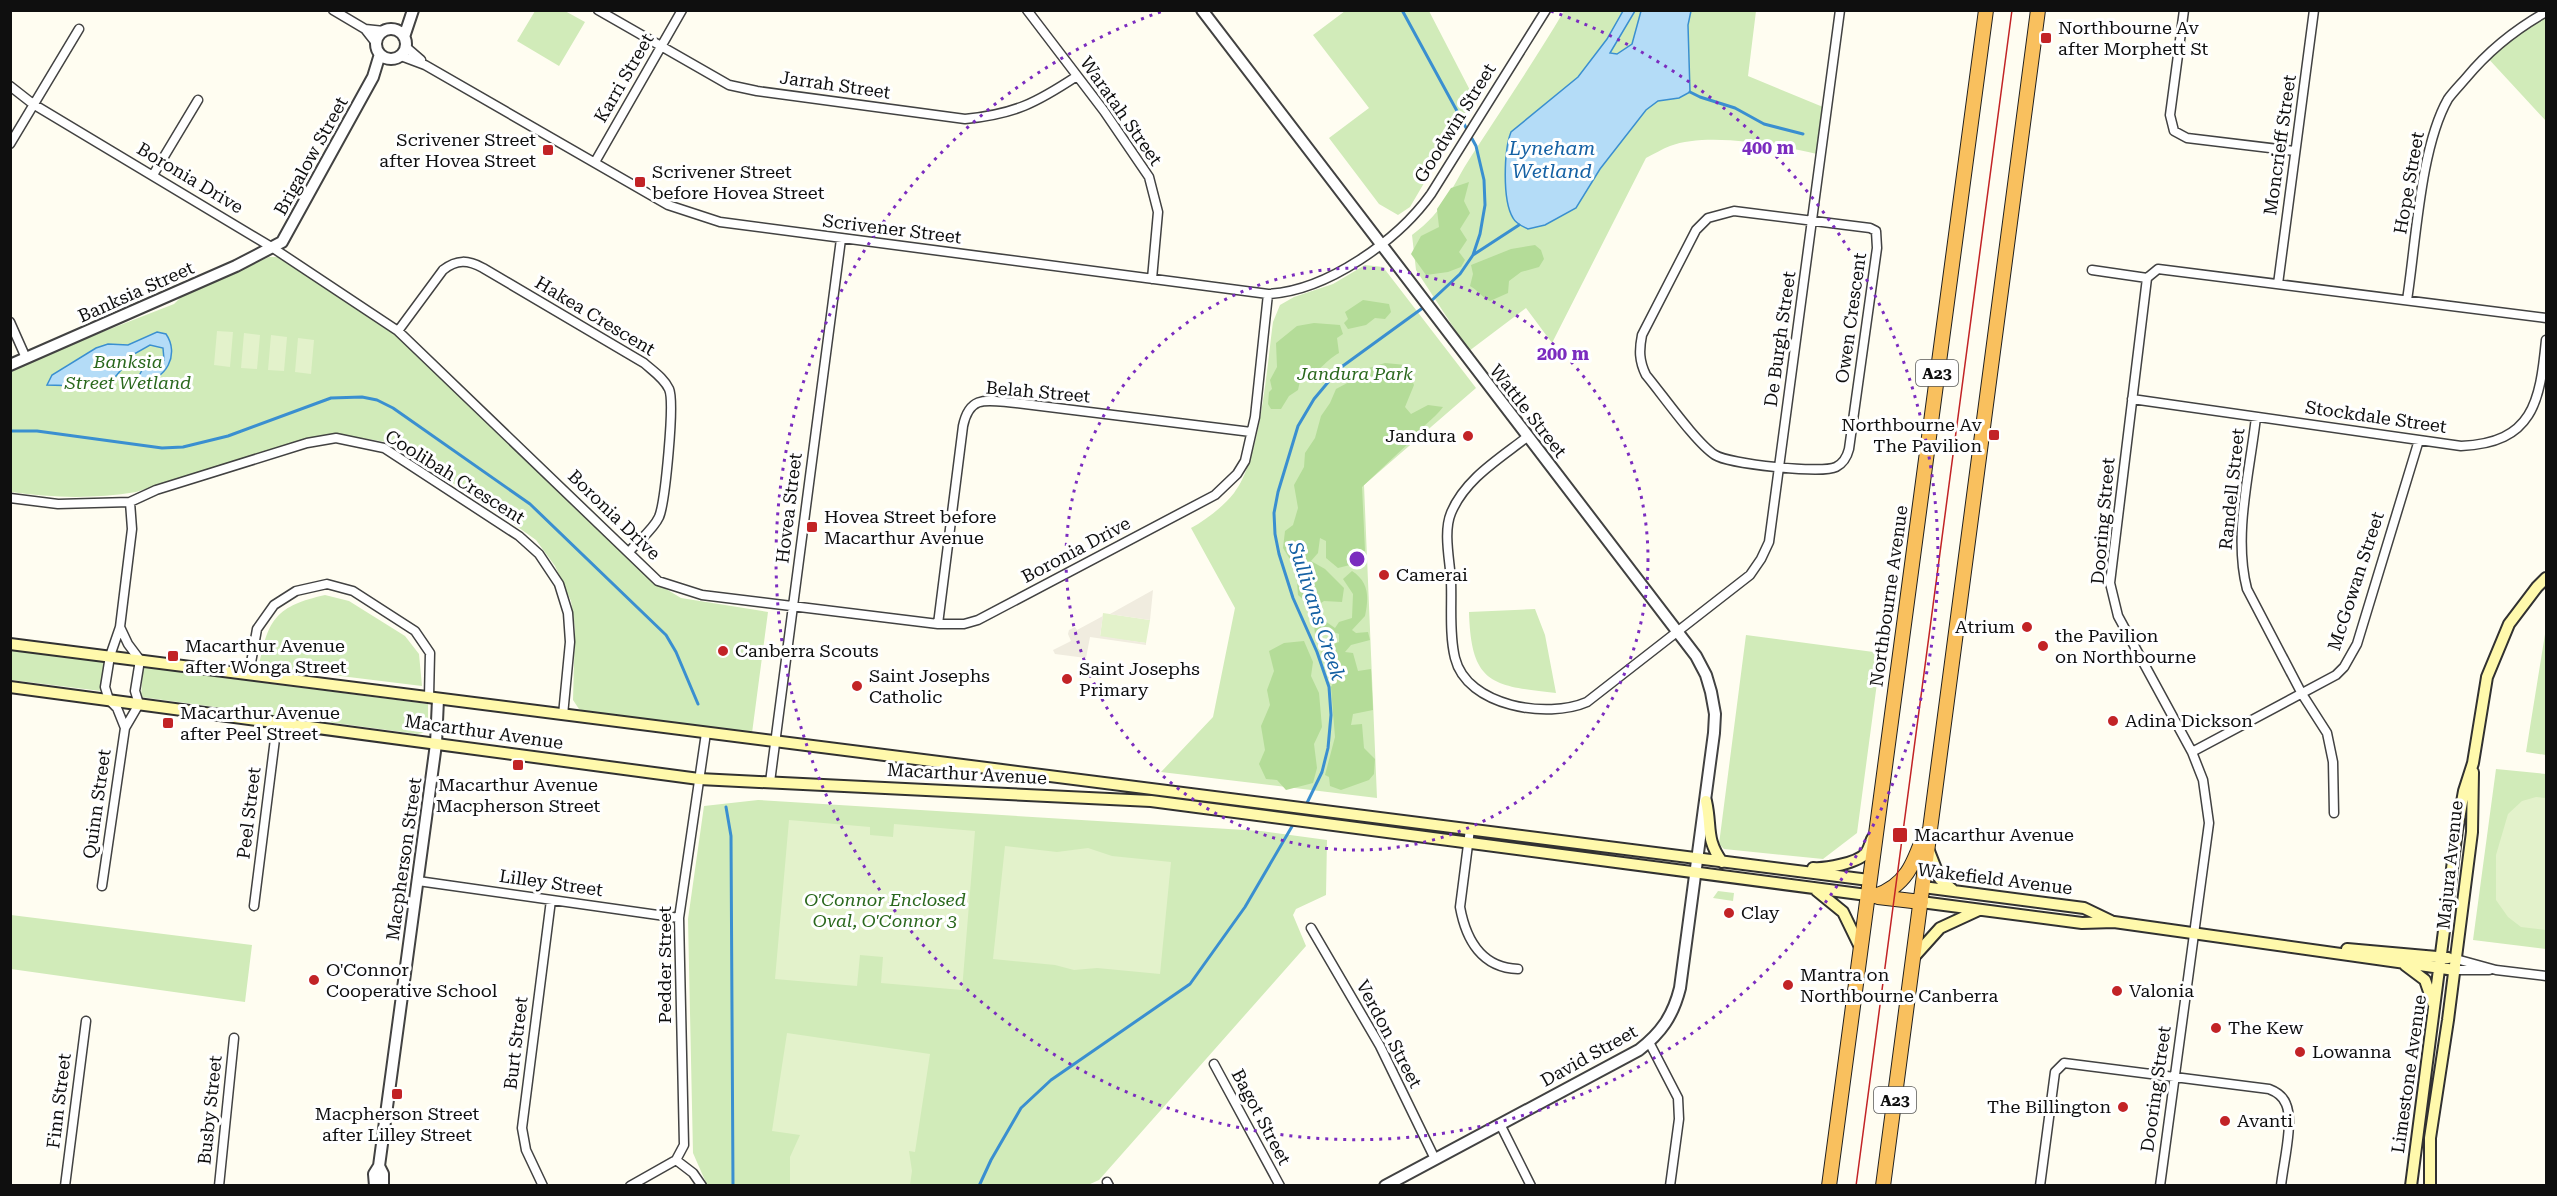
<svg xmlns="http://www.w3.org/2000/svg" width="2557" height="1196" viewBox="0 0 2557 1196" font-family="'Roboto Serif',serif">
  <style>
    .green { fill: #d1ebb9 }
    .forest { fill: #b4dc98 }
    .pitch { fill: #e3f2cb }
    .plaza { fill: #f0ecdf }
    .water { fill: #b4dcf7; stroke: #3a8fd0; stroke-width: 1.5 }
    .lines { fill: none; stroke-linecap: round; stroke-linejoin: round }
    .stream { stroke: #3a8fd0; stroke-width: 3 }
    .minor-casing { stroke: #424242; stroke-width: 11 }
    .tertiary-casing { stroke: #424242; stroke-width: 14 }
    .secondary-casing { stroke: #313131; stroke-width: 14 }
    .trunk-casing { stroke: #202020; stroke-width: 16 }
    .minor { stroke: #fff; stroke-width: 8 }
    .tertiary { stroke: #fff; stroke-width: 10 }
    .secondary { stroke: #fff9ac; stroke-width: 10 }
    .trunk { stroke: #f9c05e; stroke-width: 14 }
    .tram { stroke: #c22326; stroke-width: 1.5 }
    .ring { fill: none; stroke: #7b2cbf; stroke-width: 3; stroke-dasharray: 3 6 }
    .poi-dot { fill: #c22326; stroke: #fff; stroke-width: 2 }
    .labels { text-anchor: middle; stroke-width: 6; stroke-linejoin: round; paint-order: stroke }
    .shield { fill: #fff; stroke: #575757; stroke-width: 1.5 }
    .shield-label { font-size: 16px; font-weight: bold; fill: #0f0f0f }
    .poi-label { font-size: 18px; fill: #0f0f0f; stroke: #fff; text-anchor: start }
    .street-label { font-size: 18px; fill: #0f0f0f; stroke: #fff }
    .park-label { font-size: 18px; font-style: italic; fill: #2a681d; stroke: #fff }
    .water-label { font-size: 20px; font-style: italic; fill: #1561a4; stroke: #fff }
    .centre { fill: #7b2cbf; stroke: #fff; stroke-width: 3 }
    .ring-label { font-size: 18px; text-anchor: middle; font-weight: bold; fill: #7b2cbf; stroke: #fff; stroke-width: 6; stroke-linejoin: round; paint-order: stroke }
  </style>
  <rect width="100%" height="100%" fill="#fffdf1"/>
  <path class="green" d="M535 11H565L585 22 559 66 517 41Z
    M1345 11H1429L1474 98 1410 207 1398 215 1379 204 1329 138 1369 108 1313 35Z
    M1564 11H1756L1748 76 1823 107 1817 154C1778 145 1708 132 1670 146 1662 149 1654 154 1646 158L1552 343 1526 308 1469 351 1416 270 1412 235C1446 210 1451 187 1472 155 1503 107 1535 60 1564 11Z
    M2546 12V121L2485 55Z
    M269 257H278L288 261 391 329 656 583 681 598 768 612 752 733 587 712 579 709 573 700 575 628 571 601 555 566 536 540 477 498 386 442 343 435 313 437 136 492C94 499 52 498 11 492L10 368 174 304 185 293Z
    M1365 265 1383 267 1476 388 1364 485 1377 798 1161 772 1213 717 1235 608 1191 528C1206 520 1224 506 1234 493 1261 459 1267 366 1273 322L1280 305 1294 297 1333 284Z
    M325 595 349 601 405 636 419 654 422 686 259 666C268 618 277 606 325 595Z
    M1535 609 1545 635 1556 693C1492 686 1471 684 1469 612Z
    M2546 628V755L2526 752Z
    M1746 635 1881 653 1857 833 1823 859 1724 849 1719 844Z
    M11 648 103 661 105 663 101 691 11 680Z
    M143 667 428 704V732L417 734 141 697Z
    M2496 769 2546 774V949L2473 940Z
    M758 800 1261 831 1327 840 1326 895 1296 909 1293 915 1306 946 1099 1180 1088 1185H707L693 1153 688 919 704 806Z
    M1718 891 1734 893 1733 901 1713 898Z
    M11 915 252 945 245 1002 11 969Z"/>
  <path class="forest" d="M1469 182 1464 201 1470 213 1460 229 1467 240 1459 252 1465 260 1461 267 1448 272 1426 275 1411 254 1421 236 1439 227 1437 209 1451 188Z
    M1535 245 1541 250 1544 259 1539 267 1521 272 1509 281 1508 293 1490 301C1481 297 1478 290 1470 286L1473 274 1471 265 1511 249Z
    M1363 300 1389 304 1391 312 1385 319 1375 318 1366 325 1348 329 1344 323 1348 319 1345 312Z
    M1314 323 1340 325 1343 334 1337 338 1339 353C1322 363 1320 373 1300 381L1298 390 1289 396 1281 409H1271L1268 404 1269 392 1272 389 1270 380 1277 367 1276 343 1297 326Z
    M1385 363 1406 365 1414 385 1405 407 1411 414 1428 405 1443 407C1434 420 1419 427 1411 441L1362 487 1365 551 1354 564 1338 568 1326 558V541L1320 538 1318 553 1311 561 1325 569 1344 588 1342 602 1324 601 1313 608 1298 595 1296 569 1283 548 1285 531 1293 525 1298 508 1294 485 1304 467 1305 453 1315 438 1321 416 1330 403 1336 389 1351 381 1359 371Z
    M1352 571C1369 582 1369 597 1365 616L1352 630 1356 633 1368 632 1370 640 1351 645 1345 652 1353 653 1358 671 1371 669 1373 710 1353 714 1351 725 1362 724 1364 748 1375 759 1374 774 1369 780 1341 790 1330 786 1329 777 1325 775 1335 737 1331 687 1338 675 1335 669 1323 668 1328 661 1322 657 1321 648 1339 642V634C1331 630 1323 635 1315 634L1314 624 1325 621 1335 628 1339 622 1352 618 1353 594 1343 579Z
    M1304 641 1313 662 1311 676 1319 693 1322 727 1314 744 1317 768 1313 783 1286 790 1277 780 1266 779 1259 764 1265 750 1261 726 1270 705 1267 690 1274 671 1269 651 1284 643Z"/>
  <path class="pitch" d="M217 331 233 332 230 367 214 365Z
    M244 333 260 335 257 369 241 368Z
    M271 335 287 337 284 371 268 370Z
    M298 338 314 340 311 374 295 372Z
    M1103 613 1150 620 1146 643 1100 637Z
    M2536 797 2546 798V930L2521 927 2508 917 2496 900V855L2508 814 2522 801Z
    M789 820 870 827V835L893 837 894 824 975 831 962 990 881 983 883 957 860 955 857 986 775 979Z
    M1005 846 1057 852 1088 848 1112 856 1171 862 1160 974 1097 968 1074 970 1055 965 993 959Z
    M787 1033 930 1054 915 1152 909 1151 912 1171 910 1185H790V1157L800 1135 772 1131Z"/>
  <path class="plaza" d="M1153 590 1150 620 1109 614H1110Z
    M1103 616 1100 636 1146 643V645L1090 637 1086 658 1055 654 1053 650 1071 641 1068 634 1069 630 1075 627 1077 630Z"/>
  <path class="water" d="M1623 11H1635L1610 53 1617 54 1632 44 1641 11H1691L1688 25 1690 92 1679 98 1658 101 1646 110 1600 169 1576 208 1545 225 1528 229C1522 226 1516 224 1513 218 1502 200 1504 150 1511 132L1578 77 1607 39Z
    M157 332 166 334C180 354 166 381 142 381L139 376 142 370 155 366 164 360 163 348 150 345 134 354 116 376 103 381 82 386 47 385 52 375 96 348 108 344 128 345Z"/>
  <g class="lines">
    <path class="stream" d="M1402 10 1476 146 1484 180 1485 205 1480 234 1473 255 1460 274 1429 303
      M1690 92 1700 97 1735 108 1764 124 1803 134
      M1473 255 1519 225
      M10 431H37L162 448 183 447 228 436 331 398 362 397 377 400 393 408 530 504 666 635 676 652 698 704
      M1306 805 1322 772 1328 748 1331 715 1329 687 1317 652 1293 598 1279 554 1275 534 1274 513 1278 492 1298 426 1314 399 1340 368 1424 307
      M726 807 731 836 733 1186
      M979 1186 991 1160 1021 1108 1051 1080 1190 984 1245 907 1294 823"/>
    <defs>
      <path id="minor" d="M333 10 365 29 384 31
        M598 10 729 85 757 91 965 119C1015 114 1036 103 1077 76
        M1027 10 1104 111 1149 177 1158 212 1152 279
        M2184 10 2170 115 2174 131 2187 138 2295 151
        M365 29 376 43
        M406 47 421 60
        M401 56 425 65 668 205 720 222 1268 294C1327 291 1398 240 1431 194L1546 10
        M10 86 33 104 273 248 398 331 658 581 702 595 938 624H964L978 620 1215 495 1237 474 1245 461 1255 417 1268 294
        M10 144 79 29
        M595 162 682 10
        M153 175 198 100
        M1734 211 1870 228 1876 231 1877 248 1849 449C1847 457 1844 463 1836 467 1822 474 1729 464 1715 455 1696 443 1662 394 1646 375 1639 361 1639 350 1642 335L1696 230 1708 218Z
        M2092 270 2147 278
        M2278 284 2314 10
        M2407 300C2416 243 2420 148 2448 99 2453 92 2460 85 2466 78 2489 50 2514 30 2546 12
        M10 322 26 358
        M398 331 443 270C457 259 468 260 483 268L644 363C653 371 664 378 669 389 675 402 665 503 659 517 653 530 638 541 629 552
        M2132 399 2461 446C2533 443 2540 402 2546 340
        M2256 417C2250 471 2233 535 2247 589L2302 694 2327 733 2333 762 2334 813
        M1527 437C1499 459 1465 479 1451 513 1443 532 1450 561 1451 581 1452 605 1449 634 1455 658 1467 707 1548 719 1587 702L1750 575 1761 559 1769 542 1840 10
        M10 498 58 504 130 502 156 490 307 443 336 438 384 448 519 536 539 554 559 584 568 613 570 642 563 715
        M938 624 963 426C970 393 989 401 1016 403L1251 432
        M249 674 257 629 274 605 296 591 327 584 353 591 415 631 430 653 429 697
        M125 728 117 708 109 700 105 687 110 656 120 627 132 529 130 502
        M2192 752 2336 675 2344 667 2357 644 2419 440
        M770 782 841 239
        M1470 829 1460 907C1466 940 1482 968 1518 969
        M418 881 679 918
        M102 886 125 728 139 704 135 691 140 660 128 644 120 627
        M254 906 277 723
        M1311 928 1380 1046 1435 1159
        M2456 959 2496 970 2546 976
        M2455 970H2489
        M1649 1042 1678 1098 1679 1119 1670 1186
        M1214 1064 1280 1186
        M1500 1124 1531 1186
        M676 1160 693 1173 702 1186
        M1107 1182 1109 1186
        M65 1186 86 1021
        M219 1186 234 1038
        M543 1186 526 1150 522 1128 551 900
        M630 1186 676 1160 684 1145 679 918 706 733
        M2040 1186 2055 1072 2064 1063 2269 1089C2277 1092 2283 1096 2286 1104 2294 1122 2283 1165 2281 1186
        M2160 1186 2209 823 2203 780 2192 752 2118 616 2110 583 2147 278 2158 269 2546 318"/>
      <path id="tertiary" d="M1202 10 1696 656 1706 675 1711 692 1715 714 1714 733 1680 988C1673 1016 1661 1033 1639 1050L1385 1186
        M376 44a15 15 0 1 1 30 0a15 15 0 1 1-30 0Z
        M404 37 413 10
        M10 365 236 266 282 242 373 77 380 54
        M379 1166 383 1174V1186
        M375 1186 374 1174 379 1166 436 744 438 699"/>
      <path id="secondary" d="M10 644 1869 880
        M10 687 699 779 1151 801 1867 895
        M1706 801C1712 828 1705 838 1722 862
        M1929 851 1940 879 1953 890
        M1813 868C1825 869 1858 863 1866 853 1869 849 1870 844 1872 839
        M1923 887 2084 908 2111 921
        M1816 890 1843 912 1860 947
        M1921 902 2082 923 2114 922 2455 970
        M2347 949 2448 958
        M1913 958 1940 928 1979 910
        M2405 965 2425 980 2433 1003
        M2411 1186 2457 830 2464 791 2473 763 2487 677 2509 624 2537 587 2546 578
        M2430 1186V1138L2448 1020 2472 832 2473 772"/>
      <path id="trunk" d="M1875 896C1906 886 1914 863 1924 835
        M1878 897 1921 902
        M1829 1186 1986 10
        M1883 1186 2038 10"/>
    </defs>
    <use href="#minor" class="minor-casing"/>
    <use href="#tertiary" class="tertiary-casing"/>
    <use href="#secondary" class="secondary-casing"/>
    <use href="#trunk" class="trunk-casing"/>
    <use href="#minor" class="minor"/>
    <use href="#tertiary" class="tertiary"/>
    <use href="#secondary" class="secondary"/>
    <use href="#trunk" class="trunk"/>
    <path class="tram" d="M1856 1186 2012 10"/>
  </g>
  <g class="ring">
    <circle cx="1357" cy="559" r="291"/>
    <path d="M1551 11A581 581 0 1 1 1163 11"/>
  </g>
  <g class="poi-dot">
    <rect x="2040" y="32" width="12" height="12" rx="3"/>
    <rect x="542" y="144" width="12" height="12" rx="3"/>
    <rect x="634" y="176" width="12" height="12" rx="3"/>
    <rect x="1988" y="429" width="12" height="12" rx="3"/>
    <circle cx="1468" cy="436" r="6"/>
    <rect x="806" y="521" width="12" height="12" rx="3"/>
    <circle cx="1384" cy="575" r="6"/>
    <circle cx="2027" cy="627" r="6"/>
    <circle cx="2043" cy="646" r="6"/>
    <circle cx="723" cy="651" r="6"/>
    <rect x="167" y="650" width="12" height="12" rx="3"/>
    <circle cx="1067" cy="679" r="6"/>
    <circle cx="857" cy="686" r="6"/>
    <circle cx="2113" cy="721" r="6"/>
    <rect x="162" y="717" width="12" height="12" rx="3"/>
    <rect x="512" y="759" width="12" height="12" rx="3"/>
    <rect x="1892" y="827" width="16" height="16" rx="3"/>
    <circle cx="1729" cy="913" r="6"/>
    <circle cx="314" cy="980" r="6"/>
    <circle cx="1788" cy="985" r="6"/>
    <circle cx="2117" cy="991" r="6"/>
    <circle cx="2216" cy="1028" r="6"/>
    <circle cx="2300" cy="1052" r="6"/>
    <rect x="391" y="1088" width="12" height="12" rx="3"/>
    <circle cx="2123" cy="1107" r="6"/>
    <circle cx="2225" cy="1121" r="6"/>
  </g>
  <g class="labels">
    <g class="shield">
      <rect x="1916" y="360" width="42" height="26" rx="4.5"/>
      <rect x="1874" y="1087" width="42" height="26" rx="4.5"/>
    </g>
    <g class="shield-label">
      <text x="1937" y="379">A23</text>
      <text x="1895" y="1106">A23</text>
    </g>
    <g class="poi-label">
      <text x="2058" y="34">Northbourne Av<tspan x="2058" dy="21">after Morphett St</tspan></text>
      <text x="536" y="146" text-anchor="end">Scrivener Street<tspan x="536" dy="21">after Hovea Street</tspan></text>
      <text x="652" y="178">Scrivener Street<tspan x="652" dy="21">before Hovea Street</tspan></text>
      <text x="1982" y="431" text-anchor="end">Northbourne Av<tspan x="1982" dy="21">The Pavilion</tspan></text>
      <text x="1456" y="442" text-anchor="end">Jandura</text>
      <text x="824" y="523">Hovea Street before<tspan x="824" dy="21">Macarthur Avenue</tspan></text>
      <text x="1396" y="581">Camerai</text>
      <text x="2015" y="633" text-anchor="end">Atrium</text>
      <text x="2055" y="642">the Pavilion<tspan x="2055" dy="21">on Northbourne</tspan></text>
      <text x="185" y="652">Macarthur Avenue<tspan x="185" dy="21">after Wonga Street</tspan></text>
      <text x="735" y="657">Canberra Scouts</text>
      <text x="1079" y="675">Saint Josephs<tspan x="1079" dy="21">Primary</tspan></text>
      <text x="869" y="682">Saint Josephs<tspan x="869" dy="21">Catholic</tspan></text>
      <text x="180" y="719">Macarthur Avenue<tspan x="180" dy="21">after Peel Street</tspan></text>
      <text x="2125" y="727">Adina Dickson</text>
      <text x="518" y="791" text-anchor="middle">Macarthur Avenue<tspan x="518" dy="21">Macpherson Street</tspan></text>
      <text x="1914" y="841">Macarthur Avenue</text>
      <text x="1741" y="919">Clay</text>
      <text x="326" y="976">O'Connor<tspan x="326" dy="21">Cooperative School</tspan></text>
      <text x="1800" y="981">Mantra on<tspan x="1800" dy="21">Northbourne Canberra</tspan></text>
      <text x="2129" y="997">Valonia</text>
      <text x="2228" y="1034">The Kew</text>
      <text x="2312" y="1058">Lowanna</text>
      <text x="2111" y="1113" text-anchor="end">The Billington</text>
      <text x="397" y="1120" text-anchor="middle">Macpherson Street<tspan x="397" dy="21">after Lilley Street</tspan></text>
      <text x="2237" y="1127">Avanti</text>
    </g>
    <g class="street-label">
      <text transform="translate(624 78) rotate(-60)" y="6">Karri Street</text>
      <text transform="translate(835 85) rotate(8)" y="6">Jarrah Street</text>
      <text transform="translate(1121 111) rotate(55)" y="6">Waratah Street</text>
      <text transform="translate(1455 123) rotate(-58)" y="6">Goodwin Street</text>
      <text transform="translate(2280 145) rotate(-82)" y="6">Moncrieff Street</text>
      <text transform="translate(311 156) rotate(-61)" y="6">Brigalow Street</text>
      <text transform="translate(190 178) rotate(31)" y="6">Boronia Drive</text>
      <text transform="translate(2409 183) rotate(-80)" y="6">Hope Street</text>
      <text transform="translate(892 229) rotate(7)" y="6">Scrivener Street</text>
      <text transform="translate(136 292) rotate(-24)" y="6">Banksia Street</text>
      <text transform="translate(595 316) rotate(31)" y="6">Hakea Crescent</text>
      <text transform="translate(1851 318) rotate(-82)" y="6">Owen Crescent</text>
      <text transform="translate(1780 339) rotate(-82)" y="6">De Burgh Street</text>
      <text transform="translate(1038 392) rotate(5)" y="6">Belah Street</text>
      <text transform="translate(1528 411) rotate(52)" y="6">Wattle Street</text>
      <text transform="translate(2376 417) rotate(8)" y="6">Stockdale Street</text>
      <text transform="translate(455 477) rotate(32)" y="6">Coolibah Crescent</text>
      <text transform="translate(2232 489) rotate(-84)" y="6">Randell Street</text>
      <text transform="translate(789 508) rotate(-83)" y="6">Hovea Street</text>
      <text transform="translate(614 515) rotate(44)" y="6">Boronia Drive</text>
      <text transform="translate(2103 521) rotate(-85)" y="6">Dooring Street</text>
      <text transform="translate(1076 550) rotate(-28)" y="6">Boronia Drive</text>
      <text transform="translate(2356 581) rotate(-72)" y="6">McGowan Street</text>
      <text transform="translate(1889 596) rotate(-82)" y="6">Northbourne Avenue</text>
      <text transform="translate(484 732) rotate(8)" y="6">Macarthur Avenue</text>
      <text transform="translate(967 774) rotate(3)" y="6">Macarthur Avenue</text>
      <text transform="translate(97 804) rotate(-82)" y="6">Quinn Street</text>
      <text transform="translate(249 813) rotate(-83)" y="6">Peel Street</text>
      <text transform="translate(404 859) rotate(-82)" y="6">Macpherson Street</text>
      <text transform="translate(2450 865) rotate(-84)" y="6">Majura Avenue</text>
      <text transform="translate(1995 879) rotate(7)" y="6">Wakefield Avenue</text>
      <text transform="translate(551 883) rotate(8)" y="6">Lilley Street</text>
      <text transform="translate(665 965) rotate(-90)" y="6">Pedder Street</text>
      <text transform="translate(1389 1034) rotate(62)" y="6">Verdon Street</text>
      <text transform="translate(516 1043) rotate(-83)" y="6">Burt Street</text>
      <text transform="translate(1589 1056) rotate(-29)" y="6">David Street</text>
      <text transform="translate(2409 1074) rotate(-82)" y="6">Limestone Avenue</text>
      <text transform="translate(2156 1089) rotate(-82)" y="6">Dooring Street</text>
      <text transform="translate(59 1101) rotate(-83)" y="6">Finn Street</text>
      <text transform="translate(210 1110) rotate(-84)" y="6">Busby Street</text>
      <text transform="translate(1261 1117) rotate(62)" y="6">Bagot Street</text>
    </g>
    <g class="park-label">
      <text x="128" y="368">Banksia<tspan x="128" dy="21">Street Wetland</tspan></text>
      <text x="1355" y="380">Jandura Park</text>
      <text x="885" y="906">O'Connor Enclosed<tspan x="885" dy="21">Oval, O'Connor 3</tspan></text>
    </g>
    <g class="water-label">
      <text x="1552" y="155">Lyneham<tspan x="1552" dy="23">Wetland</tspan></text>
      <text transform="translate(1317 611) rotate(72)" y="7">Sullivans Creek</text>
    </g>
  </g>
  <circle cx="1357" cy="559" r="9" class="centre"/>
  <g class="ring-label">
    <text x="1768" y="154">400 m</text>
    <text x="1563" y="360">200 m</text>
  </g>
  <rect width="2557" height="1196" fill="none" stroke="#0f0f0f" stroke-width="24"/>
</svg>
